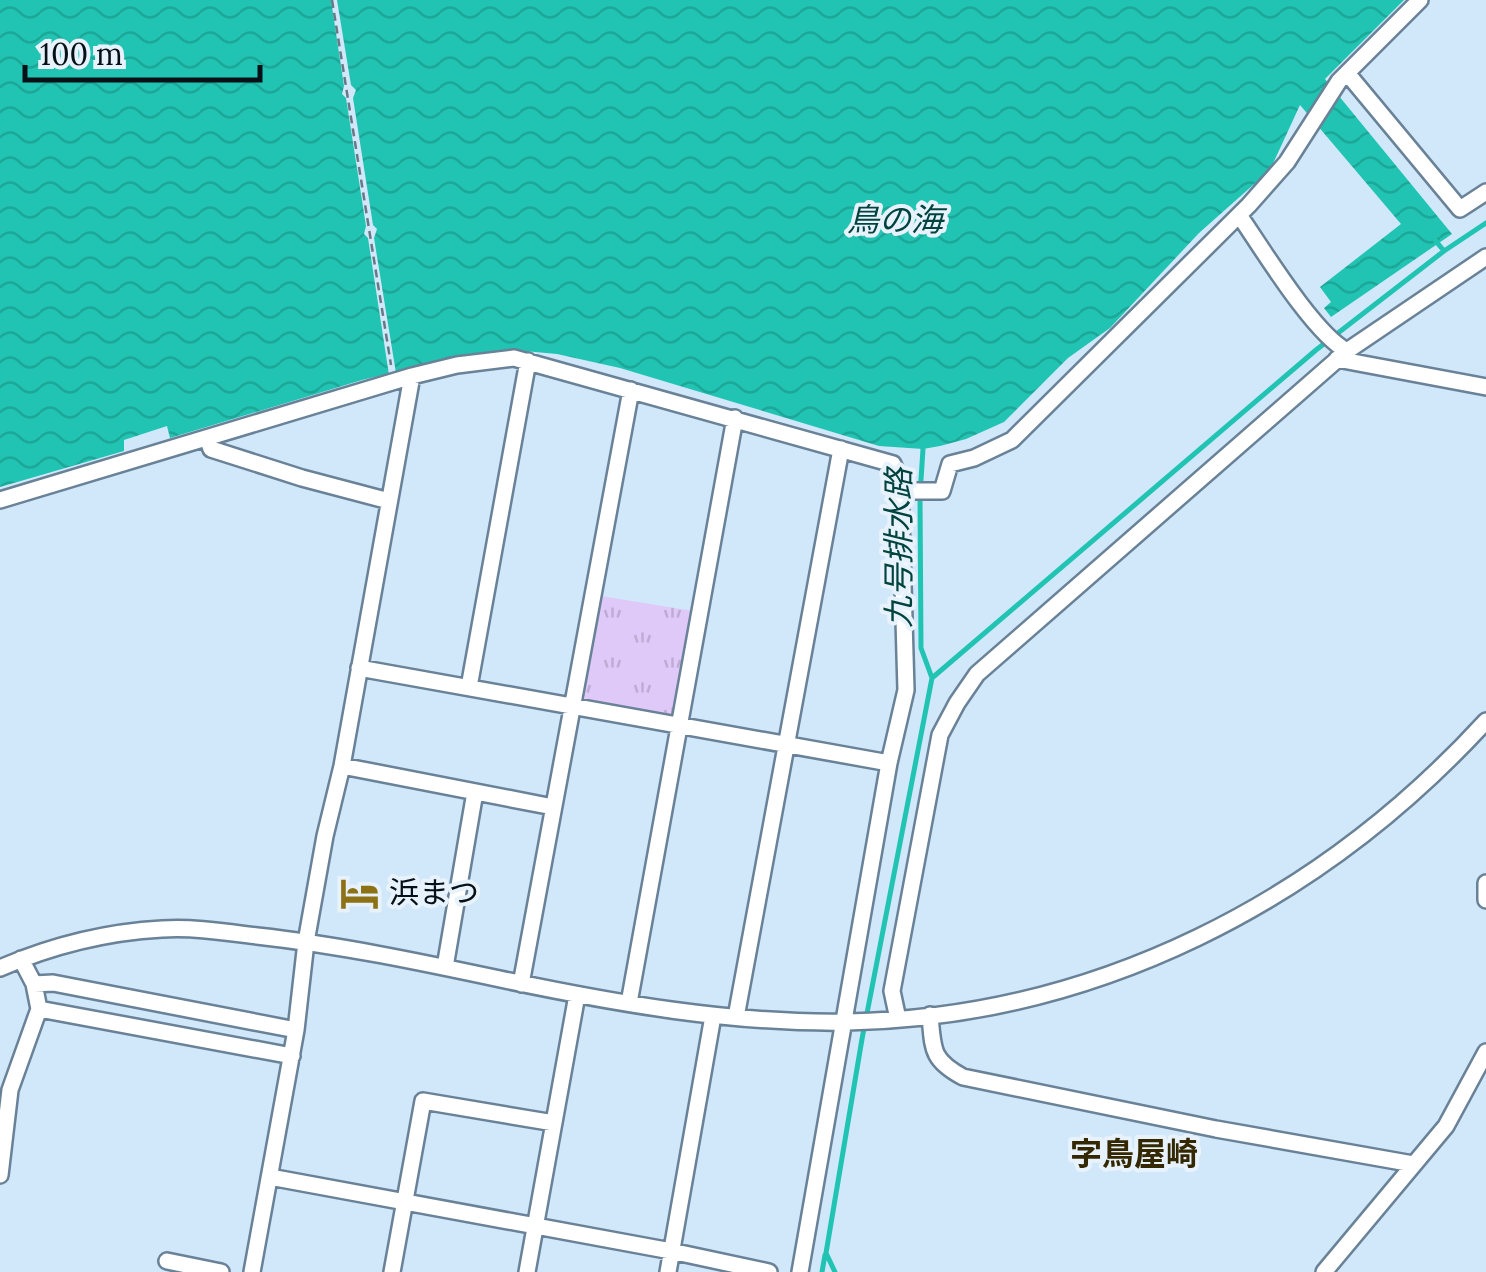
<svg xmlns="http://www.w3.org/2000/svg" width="1486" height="1272" viewBox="0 0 1486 1272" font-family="Lora,'Noto Sans JP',serif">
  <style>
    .park { fill: url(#park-tufts) }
    .water { fill: url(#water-waves) }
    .pier { fill: #d1e7fa }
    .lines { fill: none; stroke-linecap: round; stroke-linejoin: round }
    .stream { stroke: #21c4b2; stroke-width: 5 }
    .minor-casing { stroke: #698297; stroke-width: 20 }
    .path { stroke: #687885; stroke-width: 2.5; stroke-dasharray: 8 5; stroke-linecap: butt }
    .minor { stroke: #fff; stroke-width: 15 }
    .labels { text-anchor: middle; stroke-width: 8; stroke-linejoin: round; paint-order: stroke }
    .poi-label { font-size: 30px; fill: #061017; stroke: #e7f2fc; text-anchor: start }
    .water-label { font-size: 32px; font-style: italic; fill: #00443d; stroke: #e7f2fc }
    .neighbourhood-label { font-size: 32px; font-weight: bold; fill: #342800; stroke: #e7f2fc }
  </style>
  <defs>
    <pattern id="park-tufts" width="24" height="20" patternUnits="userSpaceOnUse" patternTransform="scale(2.5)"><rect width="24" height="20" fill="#dfc9f9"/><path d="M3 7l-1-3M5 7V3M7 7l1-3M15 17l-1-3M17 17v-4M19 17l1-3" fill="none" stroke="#beacd5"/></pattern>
    <pattern id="water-waves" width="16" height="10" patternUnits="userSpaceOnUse" patternTransform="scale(2.5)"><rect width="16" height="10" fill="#21c4b2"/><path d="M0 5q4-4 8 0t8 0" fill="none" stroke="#1ca798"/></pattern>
  </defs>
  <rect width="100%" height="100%" fill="#d1e7fa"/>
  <path class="park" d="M601 596 693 611 675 712 668 716 587 703 583 693Z"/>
  <path class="water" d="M0 0H1404L1325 79 1452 234 1331 317 1324 308 1331 302 1320 287 1401 224 1300 105 1270 170 1199 233 1110 328 1068 358 1004 422 966 439 940 446 923 449 879 446 620 368 557 354 524 351 475 354 445 360 362 380 170 438 167 426 124 440V451L0 487Z"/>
  <path class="pier" d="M331 0H337L351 85 356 90 353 98 373 225 377 229 374 238 396 373 389 375 368 238 364 234 366 226 346 98 342 94 344 86Z"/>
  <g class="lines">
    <path class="stream" d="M1435 240 1444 251
      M932 678 1316 350 1444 251 1486 223
      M822 1272 825 1255
      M835 1272 826 1253 862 1039 932 678 921 648 920 495 923 449 921 443"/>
    <defs>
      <path id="minor" d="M1347 73 1460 209 1486 192
        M1347 351 1486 257
        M1337 359 1486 387
        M207 438 211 449 302 478 389 501
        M900 491H942L950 464 974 458 1012 440 1249 205 1287 162 1339 81 1420 0
        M0 500 412 376 457 365 514 358 893 464 900 480 906 690 889 763 800 1272
        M359 668 889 763
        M469 687 528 361
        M342 766 553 807
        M1486 883V900
        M445 967 475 792
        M0 968C51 946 106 932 162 929 194 927 225 932 257 936 339 945 420 962 500 979 614 1003 731 1024 848 1022 1096 1017 1320 902 1486 721
        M34 984 53 983 296 1030
        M521 984 631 390
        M629 1003 735 418
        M39 1009 292 1056
        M930 1015C933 1049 931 1060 963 1077L1216 1129 1413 1164
        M736 1017 841 449
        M898 1019 892 991 940 735 957 703 977 674 1347 351C1313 333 1262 248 1239 215
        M0 1175 10 1090 39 1009 34 984 21 959
        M270 1177 671 1251 769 1272
        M167 1261 221 1272
        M252 1272 296 1030 306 942 325 836 342 766 412 376
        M392 1272 423 1101 554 1123
        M527 1272 577 995
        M668 1272 713 1016
        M1324 1272 1446 1126 1486 1052"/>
    </defs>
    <use href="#minor" class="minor-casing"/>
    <path class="path" d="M332 0 391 365"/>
    <use href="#minor" class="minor"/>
  </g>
  <defs>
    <symbol id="hotel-bare" viewBox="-9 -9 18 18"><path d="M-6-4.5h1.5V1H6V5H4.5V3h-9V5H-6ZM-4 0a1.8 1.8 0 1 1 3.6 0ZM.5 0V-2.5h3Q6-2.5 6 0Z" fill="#8d7115" stroke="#e7f2fc" stroke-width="2.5" paint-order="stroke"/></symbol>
  </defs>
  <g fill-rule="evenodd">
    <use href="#hotel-bare" x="332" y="866" width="55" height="55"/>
  </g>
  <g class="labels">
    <g class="poi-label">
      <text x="389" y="903">浜まつ</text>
    </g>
    <g class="water-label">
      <text x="895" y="231">鳥の海</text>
      <text transform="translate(899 548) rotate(-90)" y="11">九号排水路</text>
    </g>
    <g class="neighbourhood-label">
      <text x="1134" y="1165">字鳥屋崎</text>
    </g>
  </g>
  <path d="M25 65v15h235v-15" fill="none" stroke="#061017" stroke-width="5"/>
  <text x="40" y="65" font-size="30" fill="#061017" stroke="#e7f2fc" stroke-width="8" paint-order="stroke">100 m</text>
</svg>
